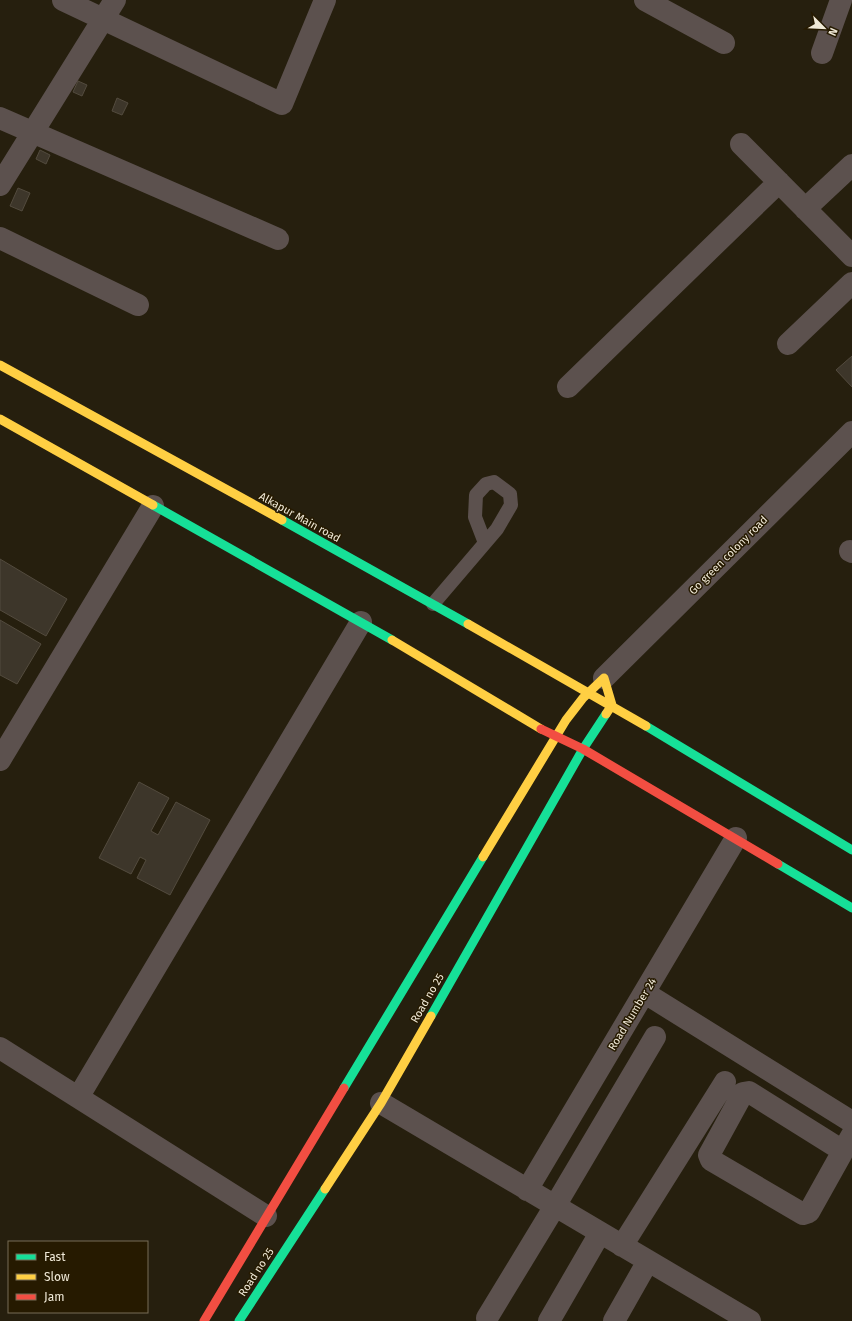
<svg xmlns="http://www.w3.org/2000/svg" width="852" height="1321" viewBox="0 0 852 1321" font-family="'Fira Sans',sans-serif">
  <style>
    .building { fill: #3d362a; stroke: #534b3e }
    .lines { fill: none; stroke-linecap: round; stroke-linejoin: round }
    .lane { stroke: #5c514e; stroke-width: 14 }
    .street { stroke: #5c514e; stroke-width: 22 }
    .fast { stroke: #16e098; stroke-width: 9 }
    .slow { stroke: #ffcf43; stroke-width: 9 }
    .jam { stroke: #f24e42; stroke-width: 9 }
    .labels { text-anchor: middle; stroke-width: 3; stroke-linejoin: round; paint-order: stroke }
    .street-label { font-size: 11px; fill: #f0e9d7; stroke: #261a00 }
  </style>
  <rect width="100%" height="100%" fill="#261f0e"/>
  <path class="building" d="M78 81 87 85 82 96 73 92Z
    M117 98 128 103 122 115 112 111Z
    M40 150 50 155 46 164 36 159Z
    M18 188 30 193 22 211 10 206Z
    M852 356V387L836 370Z
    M0 559 67 599 46 636 0 610Z
    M0 620 41 644 17 684 0 675Z
    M139 782 169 798 151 831 158 835 176 802 210 820 170 895 137 878 146 860 140 857 131 874 99 858Z"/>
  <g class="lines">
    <path class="lane" d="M433 604 497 529 511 505 510 494 494 482 486 484 476 495 475 517 485 543"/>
    <path class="street" d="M63 0 282 104 325 0
      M645 0 724 43
      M822 53 841 0
      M0 118 278 239
      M741 144 852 256
      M0 185 115 0
      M805 209 852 165
      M0 238 138 305
      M788 344 852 283
      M568 387 779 182
      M850 551 852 552
      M604 678 852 432
      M0 760 153 506
      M645 993 852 1122
      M0 1048 266 1216
      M79 1096 361 622
      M381 1103 750 1321
      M843 1151 749 1092 743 1093 709 1155 711 1160 803 1214 809 1212 843 1151 852 1135
      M527 1190 736 838
      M622 1246 725 1082
      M487 1318 555 1206 655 1037
      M549 1321 600 1233
      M614 1321 648 1261"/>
    <path class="fast" d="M153 505 392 640
      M282 520 468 624
      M646 726 852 850
      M778 864 852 908
      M431 1016 583 749 606 714
      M344 1088 483 857
      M239 1321 325 1189"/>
    <path class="slow" d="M0 365 282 520
      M0 419 153 505
      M468 624 646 726
      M392 640 541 729
      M483 857 566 720 583 698 604 678 612 705 606 714
      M325 1189 381 1103 431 1016"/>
    <path class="jam" d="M541 729 583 749 778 864
      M204 1321 344 1088"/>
  </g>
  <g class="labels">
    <g class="street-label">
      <text transform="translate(300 517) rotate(29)" y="4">Alkapur Main road</text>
      <text transform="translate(728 555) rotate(-45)" y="4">Go green colony road</text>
      <text transform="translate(427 998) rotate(-60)" y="4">Road no 25</text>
      <text transform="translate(632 1014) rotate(-59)" y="4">Road Number 24</text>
      <text transform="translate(256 1272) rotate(-57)" y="4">Road no 25</text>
    </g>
  </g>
  <rect x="8" y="1241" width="140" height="72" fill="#261a00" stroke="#776d56"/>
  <rect x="16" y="1254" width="20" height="6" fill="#16e098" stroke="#776d56"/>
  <text x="44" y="1261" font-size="12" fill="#f0e9d7">Fast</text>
  <rect x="16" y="1274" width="20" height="6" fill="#ffcf43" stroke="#776d56"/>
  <text x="44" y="1281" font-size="12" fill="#f0e9d7">Slow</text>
  <rect x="16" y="1294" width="20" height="6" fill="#f24e42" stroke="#776d56"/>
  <text x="44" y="1301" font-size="12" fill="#f0e9d7">Jam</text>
  <g transform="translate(824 28) rotate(114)" stroke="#261a00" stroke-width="3" paint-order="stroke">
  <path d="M0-3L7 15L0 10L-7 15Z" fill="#f0e9d7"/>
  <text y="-6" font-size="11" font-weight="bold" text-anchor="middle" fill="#f0e9d7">N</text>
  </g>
</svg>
